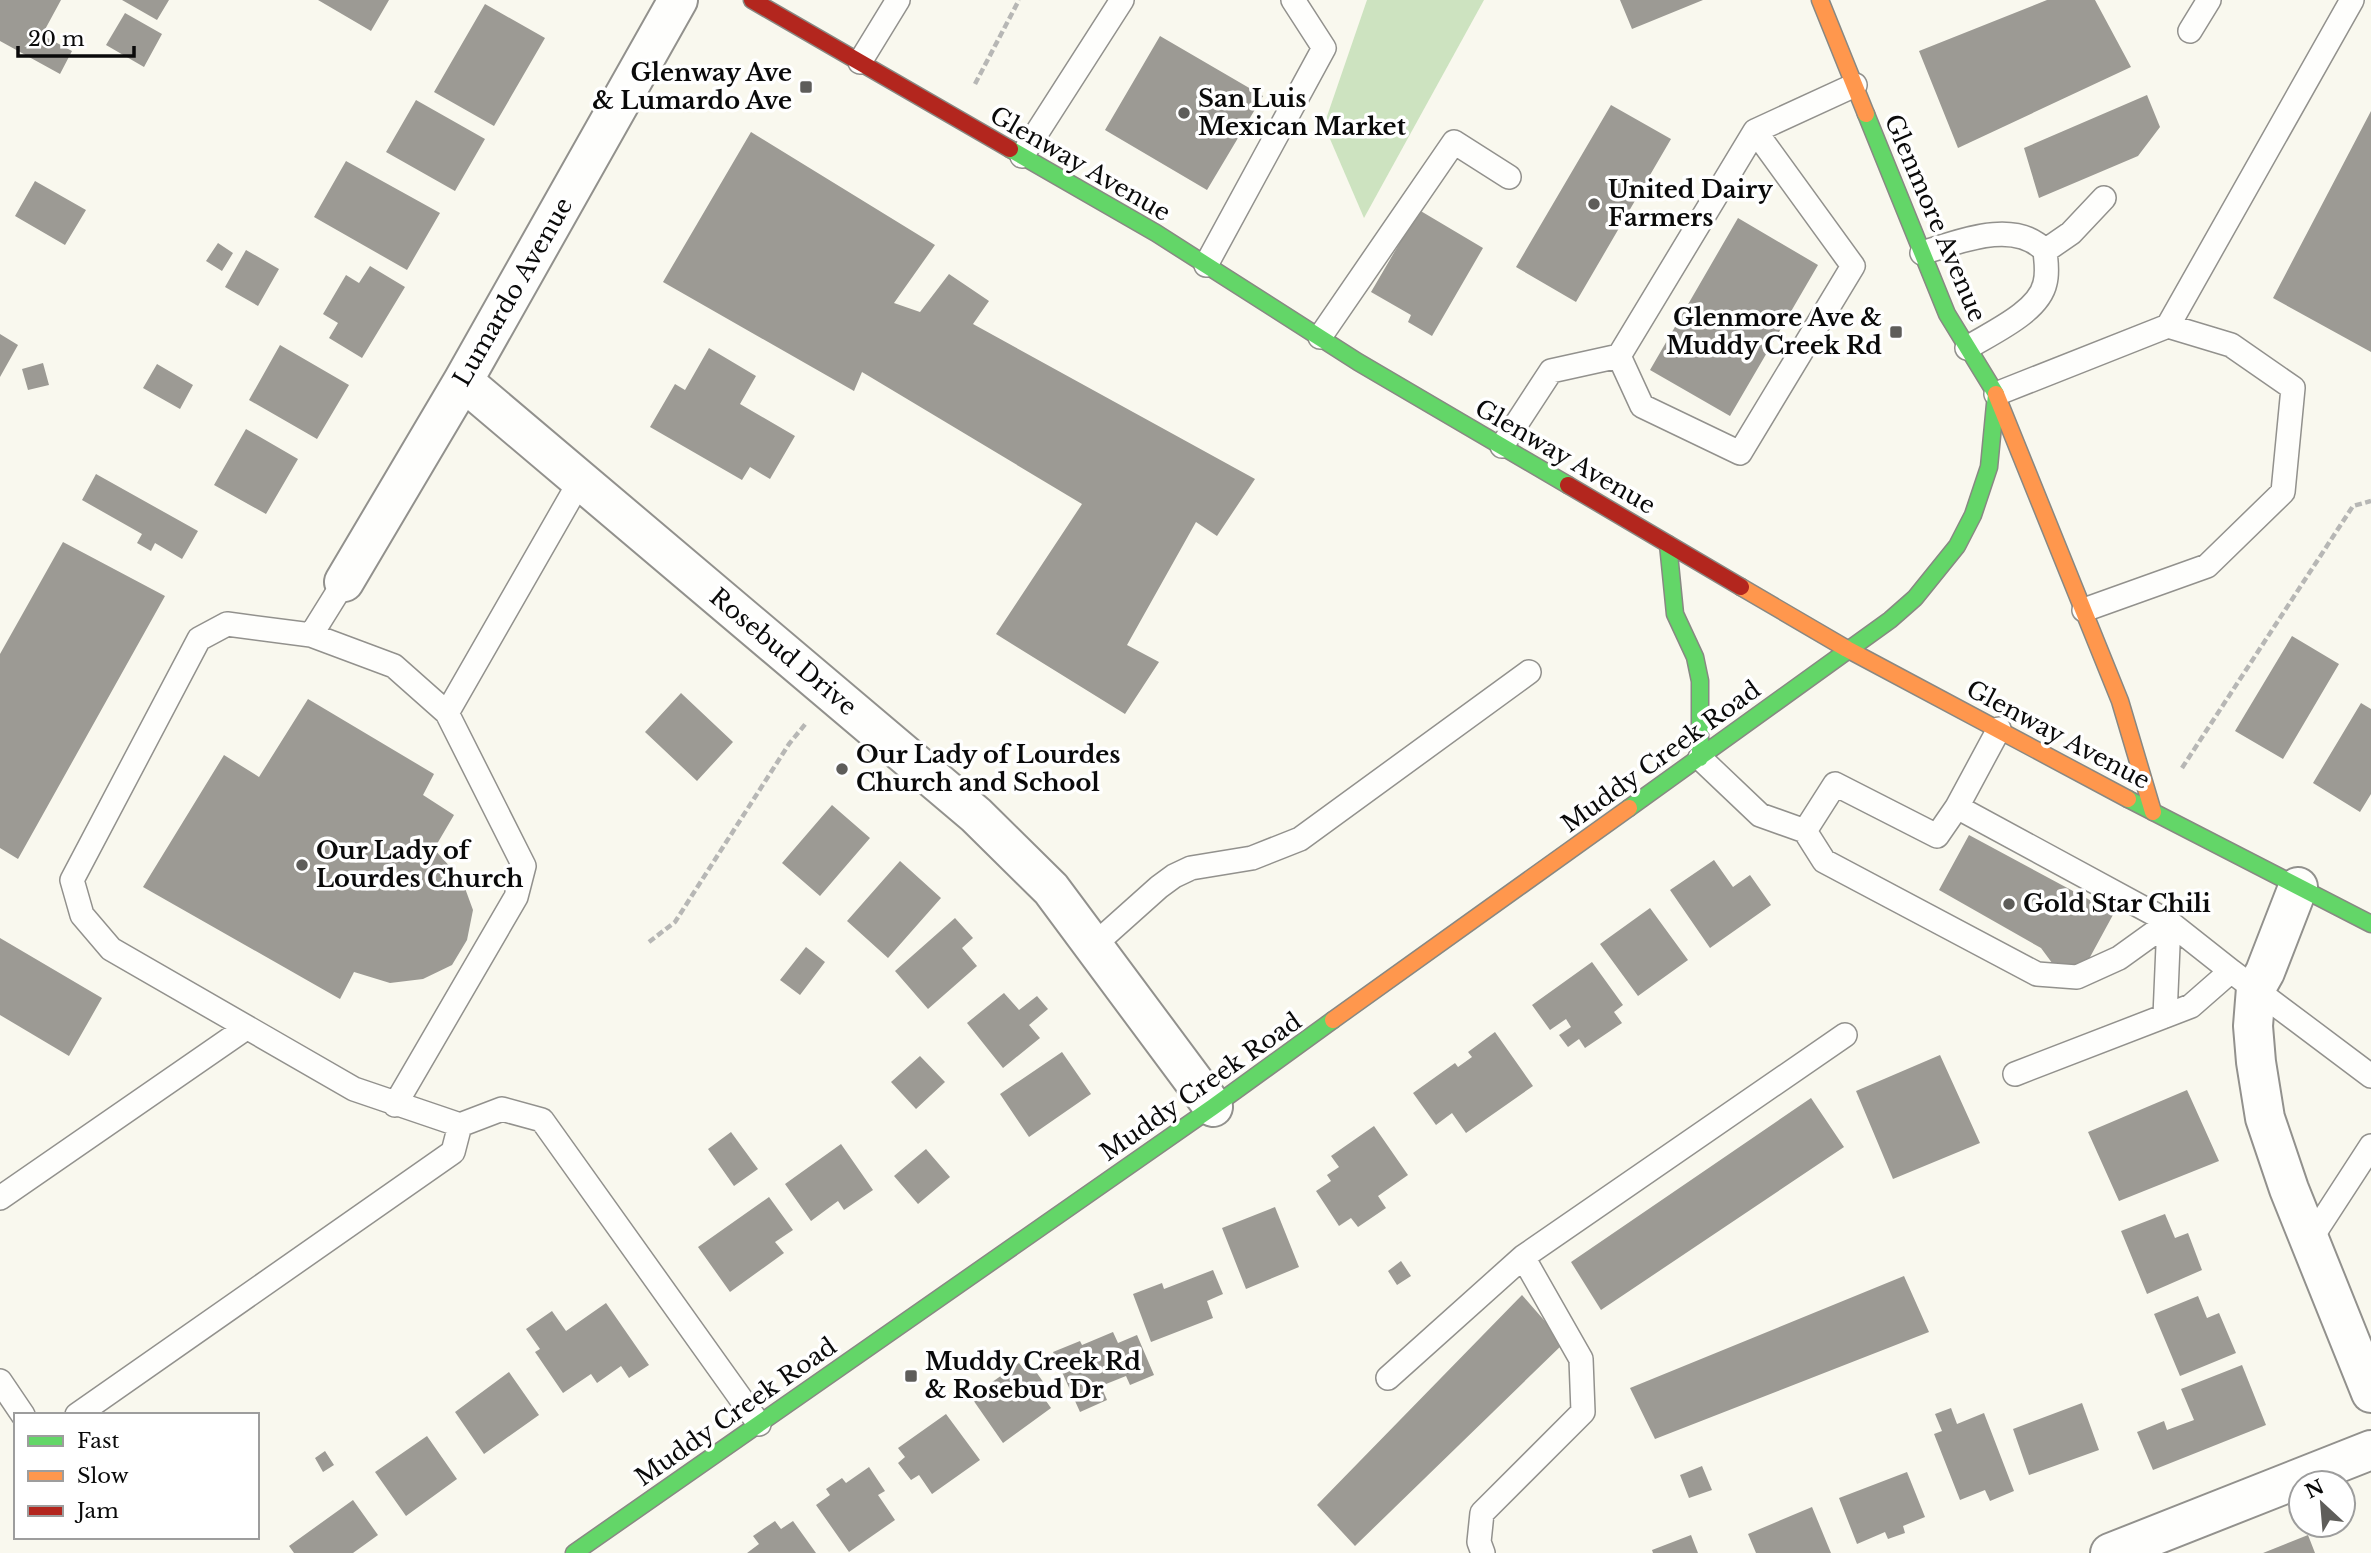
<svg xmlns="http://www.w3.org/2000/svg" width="2371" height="1553" viewBox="0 0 2371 1553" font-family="'Libre Baskerville',serif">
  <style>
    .forest { fill: #cde3c0 }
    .building { fill: #9c9a94 }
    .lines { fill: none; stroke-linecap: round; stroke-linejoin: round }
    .lane-casing { stroke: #92918d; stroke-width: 26 }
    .street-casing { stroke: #92918d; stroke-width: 42 }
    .fast-casing { stroke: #888883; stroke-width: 19 }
    .slow-casing { stroke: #888883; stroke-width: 19 }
    .jam-casing { stroke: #888883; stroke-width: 19 }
    .path { stroke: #b7b7b5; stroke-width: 4.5; stroke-dasharray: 7 3.5; stroke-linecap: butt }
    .lane { stroke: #fefefc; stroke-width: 23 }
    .street { stroke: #fefefc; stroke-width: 38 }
    .fast { stroke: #63d668; stroke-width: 16 }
    .slow { stroke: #ff974d; stroke-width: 16 }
    .jam { stroke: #b3261e; stroke-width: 16 }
    .poi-dot { fill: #5e5d5a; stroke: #fff; stroke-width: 2.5 }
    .labels { text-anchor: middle; stroke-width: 7; stroke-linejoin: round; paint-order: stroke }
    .poi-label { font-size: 24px; font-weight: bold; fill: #0a0a0a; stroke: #fff; text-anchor: start }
    .street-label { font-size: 24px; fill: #0a0a0a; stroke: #fff }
  </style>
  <rect width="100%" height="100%" fill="#f9f8ee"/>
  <path class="forest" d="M1367 0H1484L1364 218 1324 125Z"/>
  <path class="building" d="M0 0H61L42 35 72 51 60 74 0 41Z
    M122 0H169L157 20Z
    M318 0H389L371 31Z
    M1620 0H1703L1632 29Z
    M2047 0H2095L2131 67 1958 148 1919 51Z
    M485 4 545 38 494 126 434 92Z
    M125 13 162 34 144 67 106 45Z
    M1160 36 1263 96 1207 190 1105 130Z
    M2147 95 2160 127 2138 156 2039 198 2024 148Z
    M416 100 485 139 455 191 386 152Z
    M1611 105 1671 139 1576 302 1516 267Z
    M2371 111V352L2273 298Z
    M751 132 935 245 894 303 920 312 949 274 989 301 973 324 1255 479 1217 536 1196 522 1127 645 1159 662 1125 714 996 634 1082 504 862 372 854 391 663 282Z
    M346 161 440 213 407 270 314 217Z
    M35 181 86 210 65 245 15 216Z
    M1419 210 1483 248 1432 336 1408 322 1411 315 1371 292Z
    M1738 218 1818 265 1730 416 1650 370Z
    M218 243 233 253 222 271 206 261Z
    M246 250 279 269 258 306 225 287Z
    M370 266 405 287 362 358 329 338 338 323 323 314 346 275 359 283Z
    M0 334 18 345 0 377Z
    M280 345 349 385 317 439 249 400Z
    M709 348 756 376 740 404 795 436 770 479 750 467 742 480 650 427 675 384 685 390Z
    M43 363 49 385 28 390 22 369Z
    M157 364 193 385 180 409 143 388Z
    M246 429 298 459 266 514 214 485Z
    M96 474 198 531 182 559 155 543 151 551 137 543 142 534 82 500Z
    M63 542 165 596 18 859 0 848V654Z
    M2292 636 2339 664 2283 759 2235 731Z
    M681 693 733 742 697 781 645 732Z
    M308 699 434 774 423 795 454 815 434 849 462 880 473 910 467 940 452 965 423 979 390 983 354 972 340 999 143 887 224 755 259 777Z
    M2361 703 2371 709V794L2360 812 2313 783Z
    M832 805 870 838 820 896 782 863Z
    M1969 835 2114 913 2089 959 2058 971 2041 948 1939 890Z
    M1714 860 1733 887 1750 875 1771 905 1710 948 1670 890Z
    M900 861 941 898 888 958 847 921Z
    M1650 908 1688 960 1638 996 1600 944Z
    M955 918 973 938 962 948 977 966 928 1009 895 971Z
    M0 938 102 998 69 1056 0 1015Z
    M806 947 825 962 800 995 780 980Z
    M1592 962 1623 1005 1614 1012 1622 1023 1585 1048 1579 1039 1568 1047 1559 1035 1571 1027 1566 1019 1550 1030 1532 1005Z
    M1004 993 1019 1010 1037 996 1048 1009 1029 1025 1040 1038 1003 1068 967 1023Z
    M1495 1032 1533 1086 1466 1133 1452 1113 1436 1125 1413 1093 1455 1063 1458 1067 1472 1057 1468 1052Z
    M1062 1052 1091 1094 1029 1137 1000 1094Z
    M1940 1055 1980 1143 1893 1179 1856 1091Z
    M920 1056 945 1082 916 1109 891 1082Z
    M2187 1090 2219 1161 2119 1201 2088 1132Z
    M1811 1098 1844 1147 1601 1310 1571 1262Z
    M1374 1126 1408 1175 1378 1196 1386 1208 1358 1227 1351 1218 1339 1226 1316 1191 1331 1181 1327 1175 1339 1167 1331 1156Z
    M731 1132 758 1169 734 1186 708 1149Z
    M841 1144 873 1190 844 1210 838 1201 811 1221 785 1184Z
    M926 1149 950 1177 918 1204 894 1176Z
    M769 1197 793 1230 775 1242 784 1253 730 1292 698 1247Z
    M1275 1207 1299 1267 1246 1289 1222 1228Z
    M2165 1214 2175 1238 2188 1233 2202 1270 2147 1294 2121 1231Z
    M1401 1261 1411 1276 1397 1285 1388 1271Z
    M1213 1270 1223 1294 1207 1301 1213 1318 1151 1342 1133 1294 1162 1283 1164 1289Z
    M1904 1276 1929 1332 1655 1439 1630 1388Z
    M1522 1295 1564 1343 1355 1546 1317 1505Z
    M2198 1296 2207 1318 2219 1313 2236 1353 2180 1376 2154 1314Z
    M606 1303 649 1365 629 1378 621 1366 597 1383 591 1374 563 1393 535 1352 540 1349 526 1329 552 1311 566 1331Z
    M1113 1332 1118 1343 1137 1335 1154 1375 1130 1385 1126 1376 1101 1386 1107 1400 1080 1412 1053 1352 1080 1341 1082 1345Z
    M1019 1363 1025 1371 1032 1366 1046 1386 1039 1391 1051 1408 1003 1443 971 1397Z
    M2242 1365 2266 1425 2153 1470 2137 1432 2164 1421 2167 1430 2194 1420 2181 1389Z
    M509 1372 539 1415 484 1454 455 1412Z
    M2082 1403 2099 1450 2029 1475 2013 1429Z
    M1951 1408 1957 1424 1984 1413 2014 1491 1990 1501 1985 1490 1960 1500 1934 1434 1942 1431 1935 1414Z
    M946 1414 980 1460 932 1494 919 1475 911 1480 898 1463 905 1457 898 1448Z
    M427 1436 457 1479 406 1516 375 1472Z
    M325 1451 334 1465 323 1472 315 1458Z
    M1702 1466 1712 1490 1689 1498 1680 1475Z
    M869 1467 885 1491 878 1495 895 1520 849 1552 816 1505 830 1495 826 1489 842 1478 846 1483Z
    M1907 1472 1925 1517 1903 1526 1905 1533 1888 1539 1885 1532 1857 1544 1839 1498Z
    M353 1500 378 1535 353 1553H294L289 1546Z
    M1812 1507 1831 1553H1756L1748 1534Z
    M775 1521 781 1529 793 1521 816 1553H747L759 1544 753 1536Z
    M1691 1535 1698 1553H1653L1652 1550Z
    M2308 1535 2315 1553H2263Z"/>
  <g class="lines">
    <defs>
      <path id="lane" d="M2190 31 2209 0
        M860 62 898 0
        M1022 156 1122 0
        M1922 253C1958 242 2015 218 2045 251L2071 233 2104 198
        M1206 265 1324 48 1293 0
        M2168 326 2352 0
        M1320 337 1454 142 1509 177
        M1967 348C1991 333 2039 312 2045 283 2048 272 2046 262 2045 251
        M1619 356 1642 406 1740 453 1853 266 1755 131
        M1996 394 2168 326 2231 345 2293 388 2283 492 2207 566 2084 610
        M1502 446 1551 371 1619 356 1755 131 1855 85
        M311 635 344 582
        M447 713 580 481
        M1700 758 1760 815 1805 831 1835 784 1937 836 1957 807 2169 922 2165 1016
        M1957 807 1999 729
        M1805 831 1824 861 2037 974 2077 977 2119 958 2169 922 2231 971 2371 1076
        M1093 946 1159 887 1174 876 1191 868 1252 858 1300 839 1529 672
        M2015 1074 2191 1006 2231 971
        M395 1105 516 897 524 866 447 713 394 666 311 635 227 624 199 639 72 880 82 915 111 949 354 1089 460 1125 502 1109 542 1120 759 1424
        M0 1198 246 1028
        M2310 1240 2371 1146
        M1388 1378 1523 1257
        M0 1381 23 1415
        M77 1415 453 1152 460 1125
        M1483 1553 1479 1542 1482 1513 1583 1412 1581 1359 1523 1257 1845 1035"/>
      <path id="street" d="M463 381 976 815 1051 889 1213 1107
        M344 582 463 381 678 0
        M2298 887 2265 972 2256 988 2253 1026 2256 1062 2265 1118 2289 1189 2371 1393
        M2110 1553 2371 1450"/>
      <path id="fast" d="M1010 149 1156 233 1358 362 1568 485
        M1668 544 1675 614 1695 657 1700 681V758
        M2128 799 2371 924
        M1629 808 1890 620 1915 598 1957 546 1973 515 1989 467 1996 394 1947 314 1866 114
        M574 1553 1213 1107 1333 1020"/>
      <path id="slow" d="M1820 0 1866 114
        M1996 394 2120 701 2153 812
        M1741 587 1847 649 2128 799
        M1333 1020 1629 808"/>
      <path id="jam" d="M752 0 1010 149
        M1568 485 1741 587"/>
    </defs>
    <use href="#lane" class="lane-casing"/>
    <use href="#street" class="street-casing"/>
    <use href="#fast" class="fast-casing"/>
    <use href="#slow" class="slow-casing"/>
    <use href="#jam" class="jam-casing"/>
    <path class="path" d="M975 84 1019 0
      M2182 768 2353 506 2371 501
      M649 942 675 922 789 744 807 722"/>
    <use href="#lane" class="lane"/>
    <use href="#street" class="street"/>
    <use href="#fast" class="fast"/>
    <use href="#slow" class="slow"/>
    <use href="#jam" class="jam"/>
  </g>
  <g class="poi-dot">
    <rect x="799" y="80" width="14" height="14" rx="3.5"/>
    <circle cx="1184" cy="113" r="7"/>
    <circle cx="1594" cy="204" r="7"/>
    <rect x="1889" y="325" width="14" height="14" rx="3.5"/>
    <circle cx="842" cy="769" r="7"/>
    <circle cx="302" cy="865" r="7"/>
    <circle cx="2009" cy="904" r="7"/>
    <rect x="904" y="1369" width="14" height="14" rx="3.5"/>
  </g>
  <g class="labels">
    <g class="poi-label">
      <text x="792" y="81" text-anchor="end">Glenway Ave<tspan x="792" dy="28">&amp; Lumardo Ave</tspan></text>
      <text x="1198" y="107">San Luis<tspan x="1198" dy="28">Mexican Market</tspan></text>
      <text x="1608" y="198">United Dairy<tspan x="1608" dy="28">Farmers</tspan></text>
      <text x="1882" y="326" text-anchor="end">Glenmore Ave &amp;<tspan x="1882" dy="28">Muddy Creek Rd</tspan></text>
      <text x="856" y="763">Our Lady of Lourdes<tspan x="856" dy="28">Church and School</tspan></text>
      <text x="316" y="859">Our Lady of<tspan x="316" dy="28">Lourdes Church</tspan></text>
      <text x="2023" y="912">Gold Star Chili</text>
      <text x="925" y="1370">Muddy Creek Rd<tspan x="925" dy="28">&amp; Rosebud Dr</tspan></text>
    </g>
    <g class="street-label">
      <text transform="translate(1080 164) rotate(30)" y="8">Glenway Avenue</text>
      <text transform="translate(1935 218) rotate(67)" y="8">Glenmore Avenue</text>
      <text transform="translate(513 292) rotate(-60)" y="8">Lumardo Avenue</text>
      <text transform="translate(1565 457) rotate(30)" y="8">Glenway Avenue</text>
      <text transform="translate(783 652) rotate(40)" y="8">Rosebud Drive</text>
      <text transform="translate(2058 735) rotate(28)" y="8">Glenway Avenue</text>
      <text transform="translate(1661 757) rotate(-36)" y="8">Muddy Creek Road</text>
      <text transform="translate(1201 1087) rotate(-35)" y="8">Muddy Creek Road</text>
      <text transform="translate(736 1412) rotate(-35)" y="8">Muddy Creek Road</text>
    </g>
  </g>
  <rect x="14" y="1413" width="245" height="126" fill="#ffffff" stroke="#9d9d9d" stroke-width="2"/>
  <rect x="28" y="1436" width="35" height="10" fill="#63d668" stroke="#9d9d9d" stroke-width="2"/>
  <text x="77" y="1448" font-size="21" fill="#0a0a0a">Fast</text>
  <rect x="28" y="1471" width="35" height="10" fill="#ff974d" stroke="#9d9d9d" stroke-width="2"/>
  <text x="77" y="1483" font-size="21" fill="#0a0a0a">Slow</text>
  <rect x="28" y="1506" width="35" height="10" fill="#b3261e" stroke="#9d9d9d" stroke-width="2"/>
  <text x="77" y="1518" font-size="21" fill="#0a0a0a">Jam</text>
  <g transform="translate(2322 1504) rotate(334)"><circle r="33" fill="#ffffff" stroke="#9d9d9d" stroke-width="2"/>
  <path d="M0-5L12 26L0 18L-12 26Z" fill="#5e5d5a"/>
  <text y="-10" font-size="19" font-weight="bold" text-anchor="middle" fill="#0a0a0a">N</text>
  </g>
  <path d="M18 46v10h116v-10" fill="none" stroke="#0a0a0a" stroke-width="3.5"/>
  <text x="28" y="46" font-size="21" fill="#0a0a0a" stroke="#ffffff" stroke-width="5" paint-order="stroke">20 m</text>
</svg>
